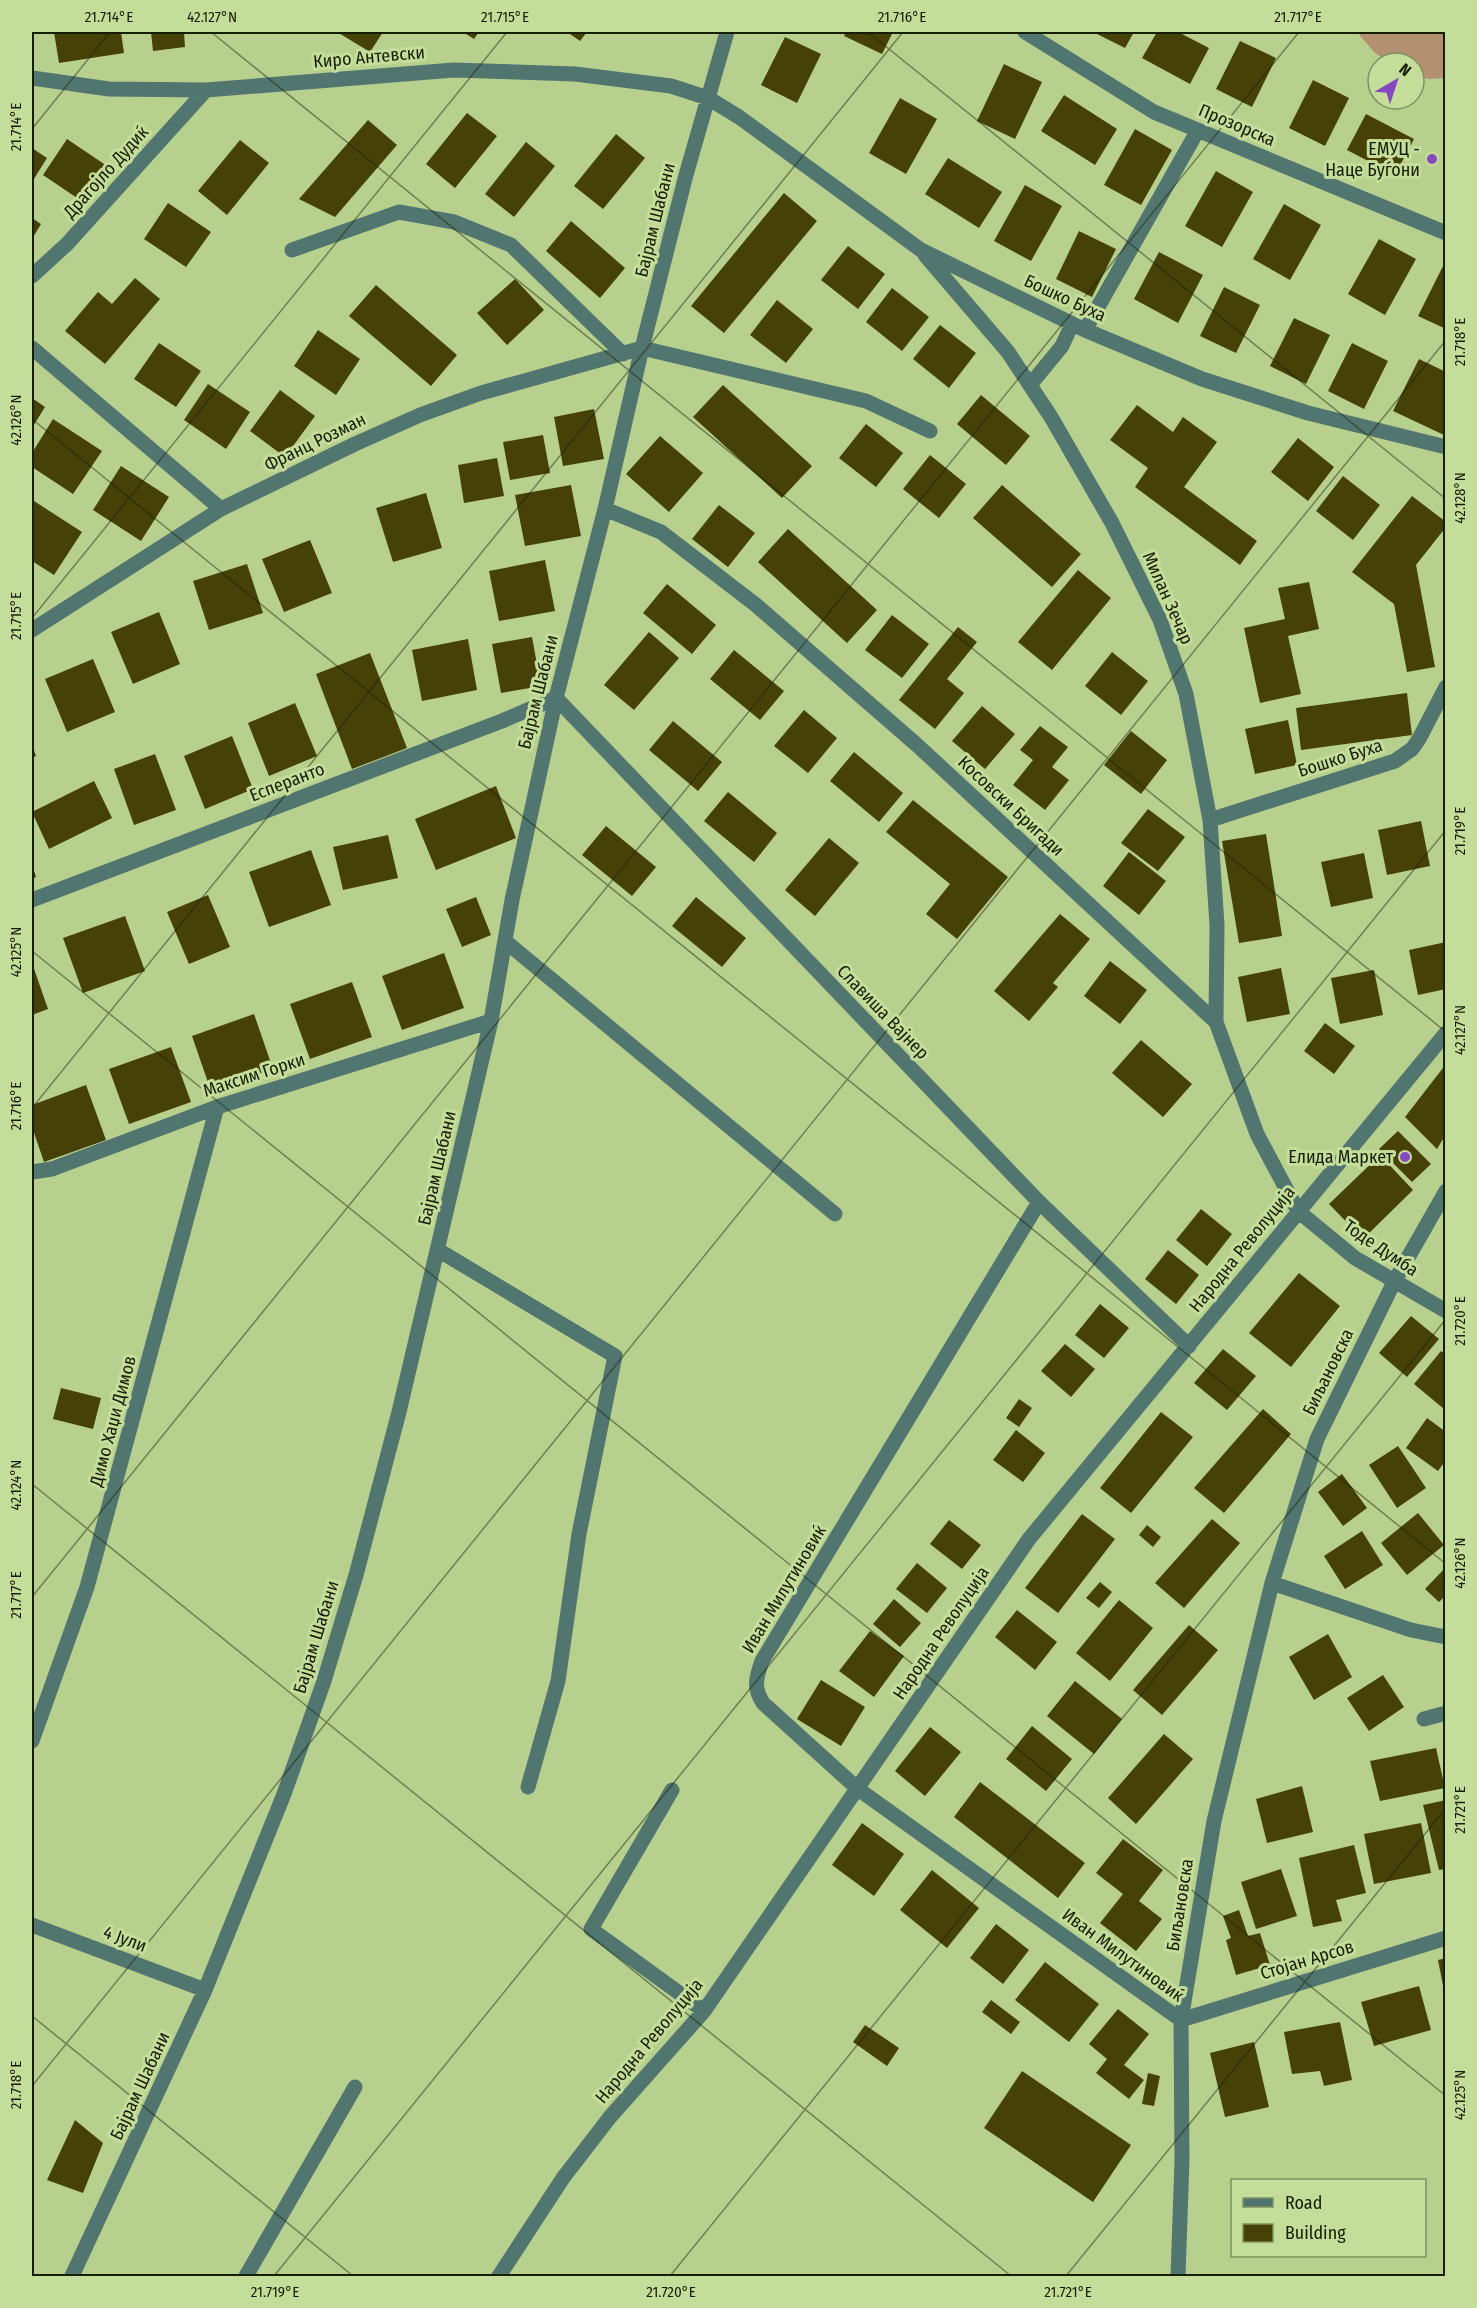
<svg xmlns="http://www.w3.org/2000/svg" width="1477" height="2308" viewBox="0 0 1477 2308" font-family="'Fira Sans Condensed',sans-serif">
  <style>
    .green { fill: #b29070 }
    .building { fill: #464107 }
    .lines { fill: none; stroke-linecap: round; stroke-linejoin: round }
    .minor { stroke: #517670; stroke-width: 15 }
    .ticks { fill: none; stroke: #161e04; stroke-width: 1.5; stroke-opacity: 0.45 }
    .poi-dot { fill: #8548be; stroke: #c5dd9a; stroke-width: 2 }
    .labels { text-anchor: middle; stroke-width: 6; stroke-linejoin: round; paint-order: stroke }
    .street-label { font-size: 18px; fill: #161e04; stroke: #c5dd9a }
    .poi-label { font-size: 18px; fill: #161e04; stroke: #c5dd9a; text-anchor: end }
    .neatline { fill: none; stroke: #161e04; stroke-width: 2 }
    .ticks-label { font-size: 15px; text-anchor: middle; fill: #161e04 }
  </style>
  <rect width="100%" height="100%" fill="#b8d08e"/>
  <path class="green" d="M1357 32H1445V78L1430 79 1414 76V63H1390L1374 52Z"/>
  <path class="building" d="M54 32H121L124 53 59 63Z
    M151 32H184L185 47 153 51Z
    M337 32H383L370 52Z
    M463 32H479L474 39Z
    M567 32H587L580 41Z
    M846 32H893L882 54 844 36Z
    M1093 32H1134L1125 48Z
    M1157 32H1178L1209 48 1190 84 1142 58Z
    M785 37 821 54 797 103 761 85Z
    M1240 41 1276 58 1252 107 1216 89Z
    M1004 64 1042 82 1015 139 977 121Z
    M1313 80 1349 98 1325 146 1289 128Z
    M1064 95 1117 129 1095 165 1041 131Z
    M900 98 937 119 906 174 869 153Z
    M467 113 497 136 455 188 426 164Z
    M1366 114 1414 139 1395 175 1347 150Z
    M368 120 397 145 335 217 299 199Z
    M1135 129 1172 150 1141 205 1104 185Z
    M616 134 645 158 603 209 574 186Z
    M67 139 110 168 86 204 43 175Z
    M240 140 269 163 227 215 198 191Z
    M526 142 555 166 514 217 485 194Z
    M32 148 47 158 32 182Z
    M948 158 1002 192 979 228 925 194Z
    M1216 171 1253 192 1222 247 1185 226Z
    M1025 185 1062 206 1031 261 994 241Z
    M784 193 817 221 724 333 691 306Z
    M168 203 211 232 186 267 144 239Z
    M1284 204 1321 225 1290 280 1253 259Z
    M32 218 41 224 32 239Z
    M571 221 625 268 600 298 546 251Z
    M1079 231 1116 249 1092 297 1056 279Z
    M1379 239 1416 259 1385 315 1348 294Z
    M848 246 885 274 858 309 821 280Z
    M1159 252 1203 275 1178 323 1134 299Z
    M1444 264 1446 265V329L1418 316Z
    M135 278 160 299 105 364 65 331 98 292 112 304Z
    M515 279 544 310 507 345 477 313Z
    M376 285 457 355 431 386 349 316Z
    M1224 287 1260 305 1236 353 1200 336Z
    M892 288 929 317 902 351 866 322Z
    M777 300 813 329 786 363 750 335Z
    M1294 318 1330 335 1306 384 1270 366Z
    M940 325 976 353 949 388 913 359Z
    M318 330 360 359 336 395 294 366Z
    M159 343 201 371 176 407 134 379Z
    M1352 343 1388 361 1364 409 1328 391Z
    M1419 359 1446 372V432L1444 435 1393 411Z
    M208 384 250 412 226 449 184 420Z
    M723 385 812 466 782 498 693 417Z
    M280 390 315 416 285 457 250 431Z
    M981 395 1030 436 1006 465 957 424Z
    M32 398 45 407 32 428Z
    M1137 405 1173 432 1183 417 1217 442 1184 487 1257 541 1240 565 1135 487 1148 468 1110 440Z
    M594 409 604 459 563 466 554 417Z
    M53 419 102 451 73 494 32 467V453Z
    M866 424 903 453 876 487 839 458Z
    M543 435 550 473 510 480 503 442Z
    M660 436 703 473 669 512 626 474Z
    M1298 438 1334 467 1308 501 1271 472Z
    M930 455 966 484 939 518 903 489Z
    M497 458 504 496 464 503 458 465Z
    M121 466 169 497 141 541 93 510Z
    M1343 476 1380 505 1353 540 1316 511Z
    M571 485 581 536 525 546 515 495Z
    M1002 485 1081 554 1052 587 973 518Z
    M426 493 442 548 393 562 376 508Z
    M1412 496 1446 522V527L1416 565 1435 667 1407 672 1394 604 1352 572Z
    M34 501 82 532 54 575 32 561V504Z
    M719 505 755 533 728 567 692 539Z
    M788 529 877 610 847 643 758 562Z
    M310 540 332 593 284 612 262 559Z
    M545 560 555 611 499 621 489 571Z
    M247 564 263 613 209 630 193 581Z
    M1078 570 1111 598 1052 670 1018 642Z
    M1309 582 1319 629 1288 636 1301 694 1260 703 1244 628 1285 619 1278 588Z
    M667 584 716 625 692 654 643 613Z
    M159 612 180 664 133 684 111 632Z
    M892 615 929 644 902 678 865 650Z
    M958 627 977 642 947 679 964 693 935 729 899 700Z
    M649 632 679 658 634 710 604 685Z
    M532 637 541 686 501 693 492 644Z
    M468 639 477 690 422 701 412 650Z
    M734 650 784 691 760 720 710 679Z
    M1112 652 1148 681 1121 715 1085 686Z
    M370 653 407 748 352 769 316 674Z
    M93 659 115 712 67 732 45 679Z
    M1407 693 1412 735 1301 750 1296 708Z
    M295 703 317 756 269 776 248 723Z
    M982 706 1015 734 985 769 952 741Z
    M804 710 837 738 808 773 774 746Z
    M1288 720 1297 765 1255 774 1245 729Z
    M673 721 722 762 698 791 649 750Z
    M1040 726 1068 747 1052 767 1069 780 1045 810 1013 785 1033 760 1020 750Z
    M1131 731 1167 760 1141 794 1104 765Z
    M232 736 253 789 205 809 184 756Z
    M32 744 36 756 32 758Z
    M854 752 903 793 879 822 830 781Z
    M155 754 176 810 134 825 114 769Z
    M94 781 112 818 49 849 32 812Z
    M496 786 516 838 436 870 415 819Z
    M728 792 777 833 754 862 704 821Z
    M913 800 1008 877 957 939 926 914 950 884 886 832Z
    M1148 809 1185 837 1158 871 1121 843Z
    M1421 821 1430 866 1387 875 1378 830Z
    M606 826 656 867 632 896 582 855Z
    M1266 834 1282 936 1239 943 1222 841Z
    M388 835 398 878 343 890 333 847Z
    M829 838 859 863 815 916 785 890Z
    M311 850 331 905 269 927 249 872Z
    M1129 852 1166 881 1139 915 1103 886Z
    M1364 853 1373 898 1331 907 1321 862Z
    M32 864 36 877 32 879Z
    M208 895 230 947 189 964 167 912Z
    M476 897 491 935 462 947 446 909Z
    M696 897 746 938 722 967 672 926Z
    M1060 914 1090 939 1053 983 1058 987 1029 1021 994 991Z
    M125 916 145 971 83 993 63 938Z
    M1446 942V989L1418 995 1409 950Z
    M444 953 464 1008 402 1030 382 976Z
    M1110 961 1147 990 1120 1024 1084 996Z
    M32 963 48 1009 32 1015Z
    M1281 968 1290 1014 1247 1022 1238 977Z
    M1374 970 1383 1015 1340 1024 1331 978Z
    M352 982 372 1037 310 1059 290 1004Z
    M254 1014 273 1069 211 1091 192 1036Z
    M1325 1023 1355 1046 1334 1074 1304 1051Z
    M1141 1040 1192 1084 1163 1117 1112 1073Z
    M171 1047 191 1102 129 1124 109 1069Z
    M1446 1064V1134L1437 1149 1405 1117Z
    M86 1085 106 1140 44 1162 32 1127V1105Z
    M1398 1131 1431 1164 1412 1182 1379 1149Z
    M1380 1155 1413 1190 1363 1239 1329 1204Z
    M1201 1209 1232 1234 1207 1266 1176 1240Z
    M1168 1250 1199 1275 1176 1304 1145 1279Z
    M1299 1273 1340 1306 1291 1367 1249 1333Z
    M1100 1304 1129 1328 1104 1358 1075 1335Z
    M1411 1316 1439 1339 1407 1377 1379 1353Z
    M1065 1344 1095 1369 1071 1397 1041 1371Z
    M1223 1349 1256 1376 1227 1410 1194 1383Z
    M1441 1351 1446 1355 1444 1409 1414 1384Z
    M61 1388 101 1398 93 1429 53 1419Z
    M1019 1399 1032 1408 1019 1427 1006 1418Z
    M1263 1409 1291 1434 1224 1513 1194 1488Z
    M1161 1412 1193 1437 1131 1513 1100 1488Z
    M1427 1418 1446 1432V1460L1438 1471 1406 1448Z
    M1016 1430 1045 1453 1023 1482 993 1460Z
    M1398 1446 1426 1488 1397 1508 1369 1465Z
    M1342 1474 1367 1508 1343 1526 1318 1492Z
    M1418 1513 1444 1545 1407 1575 1381 1543Z
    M1082 1514 1115 1539 1058 1613 1025 1588Z
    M1212 1519 1240 1543 1184 1608 1155 1583Z
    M949 1520 981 1545 962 1569 930 1544Z
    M1147 1525 1161 1537 1153 1547 1139 1535Z
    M1362 1531 1383 1565 1345 1589 1324 1556Z
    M917 1563 947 1588 927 1613 896 1589Z
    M1446 1567V1595L1439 1602 1425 1589Z
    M1100 1582 1112 1592 1099 1608 1086 1598Z
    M894 1599 921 1623 900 1647 873 1624Z
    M1119 1600 1153 1628 1110 1681 1076 1653Z
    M1017 1610 1057 1642 1035 1670 995 1637Z
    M1189 1625 1218 1650 1162 1715 1133 1690Z
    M870 1631 904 1656 874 1697 839 1671Z
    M1328 1634 1352 1677 1314 1700 1289 1657Z
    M1383 1675 1404 1707 1369 1731 1347 1698Z
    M821 1680 865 1707 841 1746 797 1719Z
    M1075 1681 1122 1719 1094 1754 1047 1716Z
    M1032 1726 1072 1759 1046 1791 1006 1759Z
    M930 1727 961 1752 925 1796 895 1771Z
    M1164 1734 1193 1759 1136 1824 1108 1798Z
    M1436 1748 1445 1788 1380 1801 1370 1761Z
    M980 1782 1085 1863 1058 1898 954 1817Z
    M1302 1786 1313 1832 1267 1843 1256 1799Z
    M1446 1800V1869L1439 1870 1423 1805Z
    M862 1823 904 1854 874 1896 832 1865Z
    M1421 1823 1431 1873 1374 1884 1364 1834Z
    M1123 1839 1163 1870 1139 1901 1162 1919 1136 1951 1100 1923 1123 1894 1096 1873Z
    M1354 1845 1366 1893 1336 1900 1342 1921 1313 1927 1299 1858Z
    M1281 1869 1297 1916 1256 1929 1241 1882Z
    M932 1870 979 1908 947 1948 900 1910Z
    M1239 1910 1248 1936 1260 1933 1270 1965 1236 1975 1226 1940 1231 1938 1223 1916Z
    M996 1924 1029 1950 1003 1984 970 1958Z
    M1446 1958V1991H1444L1438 1960Z
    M1045 1962 1099 2004 1069 2042 1015 2000Z
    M1419 1986 1431 2030 1374 2046 1361 2002Z
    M991 2000 1020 2022 1011 2034 982 2012Z
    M1118 2009 1149 2034 1124 2065 1144 2080 1129 2099 1096 2073 1107 2059 1089 2044Z
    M1340 2022 1352 2080 1324 2086 1320 2071 1292 2074 1284 2032Z
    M865 2025 899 2048 887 2066 853 2042Z
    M1254 2042 1269 2107 1225 2117 1210 2053Z
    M1022 2071 1131 2145 1093 2202 984 2128Z
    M1148 2073 1160 2076 1154 2106 1142 2104Z
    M75 2120 103 2143 83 2193 47 2180Z"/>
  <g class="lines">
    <path class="minor" d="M1025 32 1154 112 1446 233
      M32 78 109 89 206 90 454 70 575 74 671 86 708 98 739 117 921 250 1085 330 1202 379 1308 413 1446 447
      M292 250 399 212 454 222 511 245 623 354
      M925 255 1008 352 1051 417 1112 523 1160 620 1186 694 1210 820 1217 925 1216 1022
      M32 276 67 244 206 90
      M1085 330 1198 130
      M32 348 221 509
      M1030 385 1062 346 1072 324
      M605 509 661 532 756 605 917 745 1216 1022 1257 1134 1298 1211 1355 1258 1446 1311
      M32 630 221 509 355 444 420 415 481 393 642 348 866 401 930 431
      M556 698 1039 1202 1189 1346
      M1210 820 1395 761 1412 749 1419 739 1446 687
      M32 900 502 721 556 698
      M505 941 835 1214
      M32 1172 52 1169 217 1107 491 1021
      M1039 1202 762 1661C756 1678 753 1687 763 1703L858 1789 1181 2020 1446 1938
      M438 1250 615 1356 579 1534 558 1681 528 1787
      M1272 1583 1411 1630 1446 1637
      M1424 1719 1446 1713
      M32 1741 87 1587 217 1107
      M672 1790 591 1929 704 2011
      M32 1925 205 1990
      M72 2276 205 1990 284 1794 324 1681 356 1575 399 1412 491 1021 512 900 556 698 605 509 642 348 686 175 727 32
      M246 2276 355 2087
      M499 2276 563 2178 610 2117 704 2011 1029 1539 1446 1033
      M1178 2276 1182 2160 1181 2020 1214 1821 1272 1583 1317 1439 1394 1282 1446 1191"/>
  </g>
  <path class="ticks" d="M211 32 1446 1032M868 32 1446 499M32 129 110 32M32 419 1446 1564M32 618 507 32M32 951 1446 2096M32 1108 903 32M32 1484 1011 2276M32 1597 1299 32M32 2016 353 2276M32 2086 1446 340M274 2276 1446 830M670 2276 1446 1319M1066 2276 1446 1808"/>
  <g class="poi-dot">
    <circle cx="1432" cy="159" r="6"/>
    <circle cx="1405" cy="1157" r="6"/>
  </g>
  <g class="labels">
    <g class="street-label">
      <text transform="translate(369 57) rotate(-5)" y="6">Киро Антевски</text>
      <text transform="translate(1237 125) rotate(23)" y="6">Прозорска</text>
      <text transform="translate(106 172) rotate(-48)" y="6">Драгојло Дудиќ</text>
      <text transform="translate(655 220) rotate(-76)" y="6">Бајрам Шабани</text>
      <text transform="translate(1065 298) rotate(25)" y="6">Бошко Буха</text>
      <text transform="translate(315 442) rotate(-26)" y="6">Франц Розман</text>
      <text transform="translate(1168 598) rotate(66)" y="6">Милан Зечар</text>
      <text transform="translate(538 692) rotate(-76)" y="6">Бајрам Шабани</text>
      <text transform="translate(1340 758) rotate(-18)" y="6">Бошко Буха</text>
      <text transform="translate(287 782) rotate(-21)" y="6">Есперанто</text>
      <text transform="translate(1011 806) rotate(43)" y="6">Косовски Бригади</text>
      <text transform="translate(883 1012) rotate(46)" y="6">Славиша Вајнер</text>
      <text transform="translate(254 1075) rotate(-18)" y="6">Максим Горки</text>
      <text transform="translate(437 1168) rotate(-77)" y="6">Бајрам Шабани</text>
      <text transform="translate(1381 1248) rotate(34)" y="6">Тоде Думба</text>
      <text transform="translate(1242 1249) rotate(-51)" y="6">Народна Револуција</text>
      <text transform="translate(1328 1372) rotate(-64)" y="6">Биљановска</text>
      <text transform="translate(113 1421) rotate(-75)" y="6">Димо Хаџи Димов</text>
      <text transform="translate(784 1589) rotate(-59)" y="6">Иван Милутиновиќ</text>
      <text transform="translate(941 1633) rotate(-56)" y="6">Народна Револуција</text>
      <text transform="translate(316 1637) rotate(-73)" y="6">Бајрам Шабани</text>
      <text transform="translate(1180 1905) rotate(-81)" y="6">Биљановска</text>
      <text transform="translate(125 1939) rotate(20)" y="6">4 Јули</text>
      <text transform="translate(1123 1955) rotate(36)" y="6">Иван Милутиновиќ</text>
      <text transform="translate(1307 1960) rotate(-17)" y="6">Стојан Арсов</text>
      <text transform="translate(649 2041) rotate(-50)" y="6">Народна Револуција</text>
      <text transform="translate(140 2086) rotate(-65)" y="6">Бајрам Шабани</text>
    </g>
    <g class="poi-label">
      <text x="1420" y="155">ЕМУЦ -<tspan x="1420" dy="21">Наце Буѓони</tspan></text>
      <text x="1393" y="1163">Елида Маркет</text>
    </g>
  </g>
  <rect width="1477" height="2308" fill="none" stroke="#c5dd9a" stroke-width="66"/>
  <rect x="1231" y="2179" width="195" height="78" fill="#c5dd9a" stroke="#7f915e" stroke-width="1.5"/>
  <rect x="1243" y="2198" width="30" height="9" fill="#517670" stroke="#7f915e" stroke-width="1.5"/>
  <text x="1285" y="2209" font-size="18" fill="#161e04">Road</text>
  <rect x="1243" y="2224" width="30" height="18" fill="#464107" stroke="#7f915e" stroke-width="1.5"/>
  <text x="1285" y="2239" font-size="18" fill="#161e04">Building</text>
  <g transform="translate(1396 81) rotate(39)"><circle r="28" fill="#c5dd9a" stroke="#7f915e" stroke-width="1.5"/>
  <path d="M0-4.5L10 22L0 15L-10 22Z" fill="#8548be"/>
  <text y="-9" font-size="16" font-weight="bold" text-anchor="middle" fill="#161e04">N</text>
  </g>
  <rect x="33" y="33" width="1411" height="2242" class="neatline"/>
  <g class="ticks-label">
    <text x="109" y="22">21.714°E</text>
    <text x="212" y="22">42.127°N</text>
    <text x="505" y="22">21.715°E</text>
    <text x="902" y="22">21.716°E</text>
    <text x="1298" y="22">21.717°E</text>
    <text transform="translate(16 127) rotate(-90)" y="5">21.714°E</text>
    <text transform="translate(1460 342) rotate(-90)" y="5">21.718°E</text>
    <text transform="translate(16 420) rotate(-90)" y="5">42.126°N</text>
    <text transform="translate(1460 498) rotate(-90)" y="5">42.128°N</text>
    <text transform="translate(16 616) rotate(-90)" y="5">21.715°E</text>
    <text transform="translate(1460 831) rotate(-90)" y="5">21.719°E</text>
    <text transform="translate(16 952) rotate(-90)" y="5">42.125°N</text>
    <text transform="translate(1460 1030) rotate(-90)" y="5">42.127°N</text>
    <text transform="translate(16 1106) rotate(-90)" y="5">21.716°E</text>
    <text transform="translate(1460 1321) rotate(-90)" y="5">21.720°E</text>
    <text transform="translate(16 1485) rotate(-90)" y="5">42.124°N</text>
    <text transform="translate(1460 1563) rotate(-90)" y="5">42.126°N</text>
    <text transform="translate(16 1595) rotate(-90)" y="5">21.717°E</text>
    <text transform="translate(1460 1810) rotate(-90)" y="5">21.721°E</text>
    <text transform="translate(16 2085) rotate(-90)" y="5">21.718°E</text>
    <text transform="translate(1460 2095) rotate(-90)" y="5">42.125°N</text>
    <text x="275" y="2297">21.719°E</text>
    <text x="671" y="2297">21.720°E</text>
    <text x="1068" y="2297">21.721°E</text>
  </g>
</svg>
